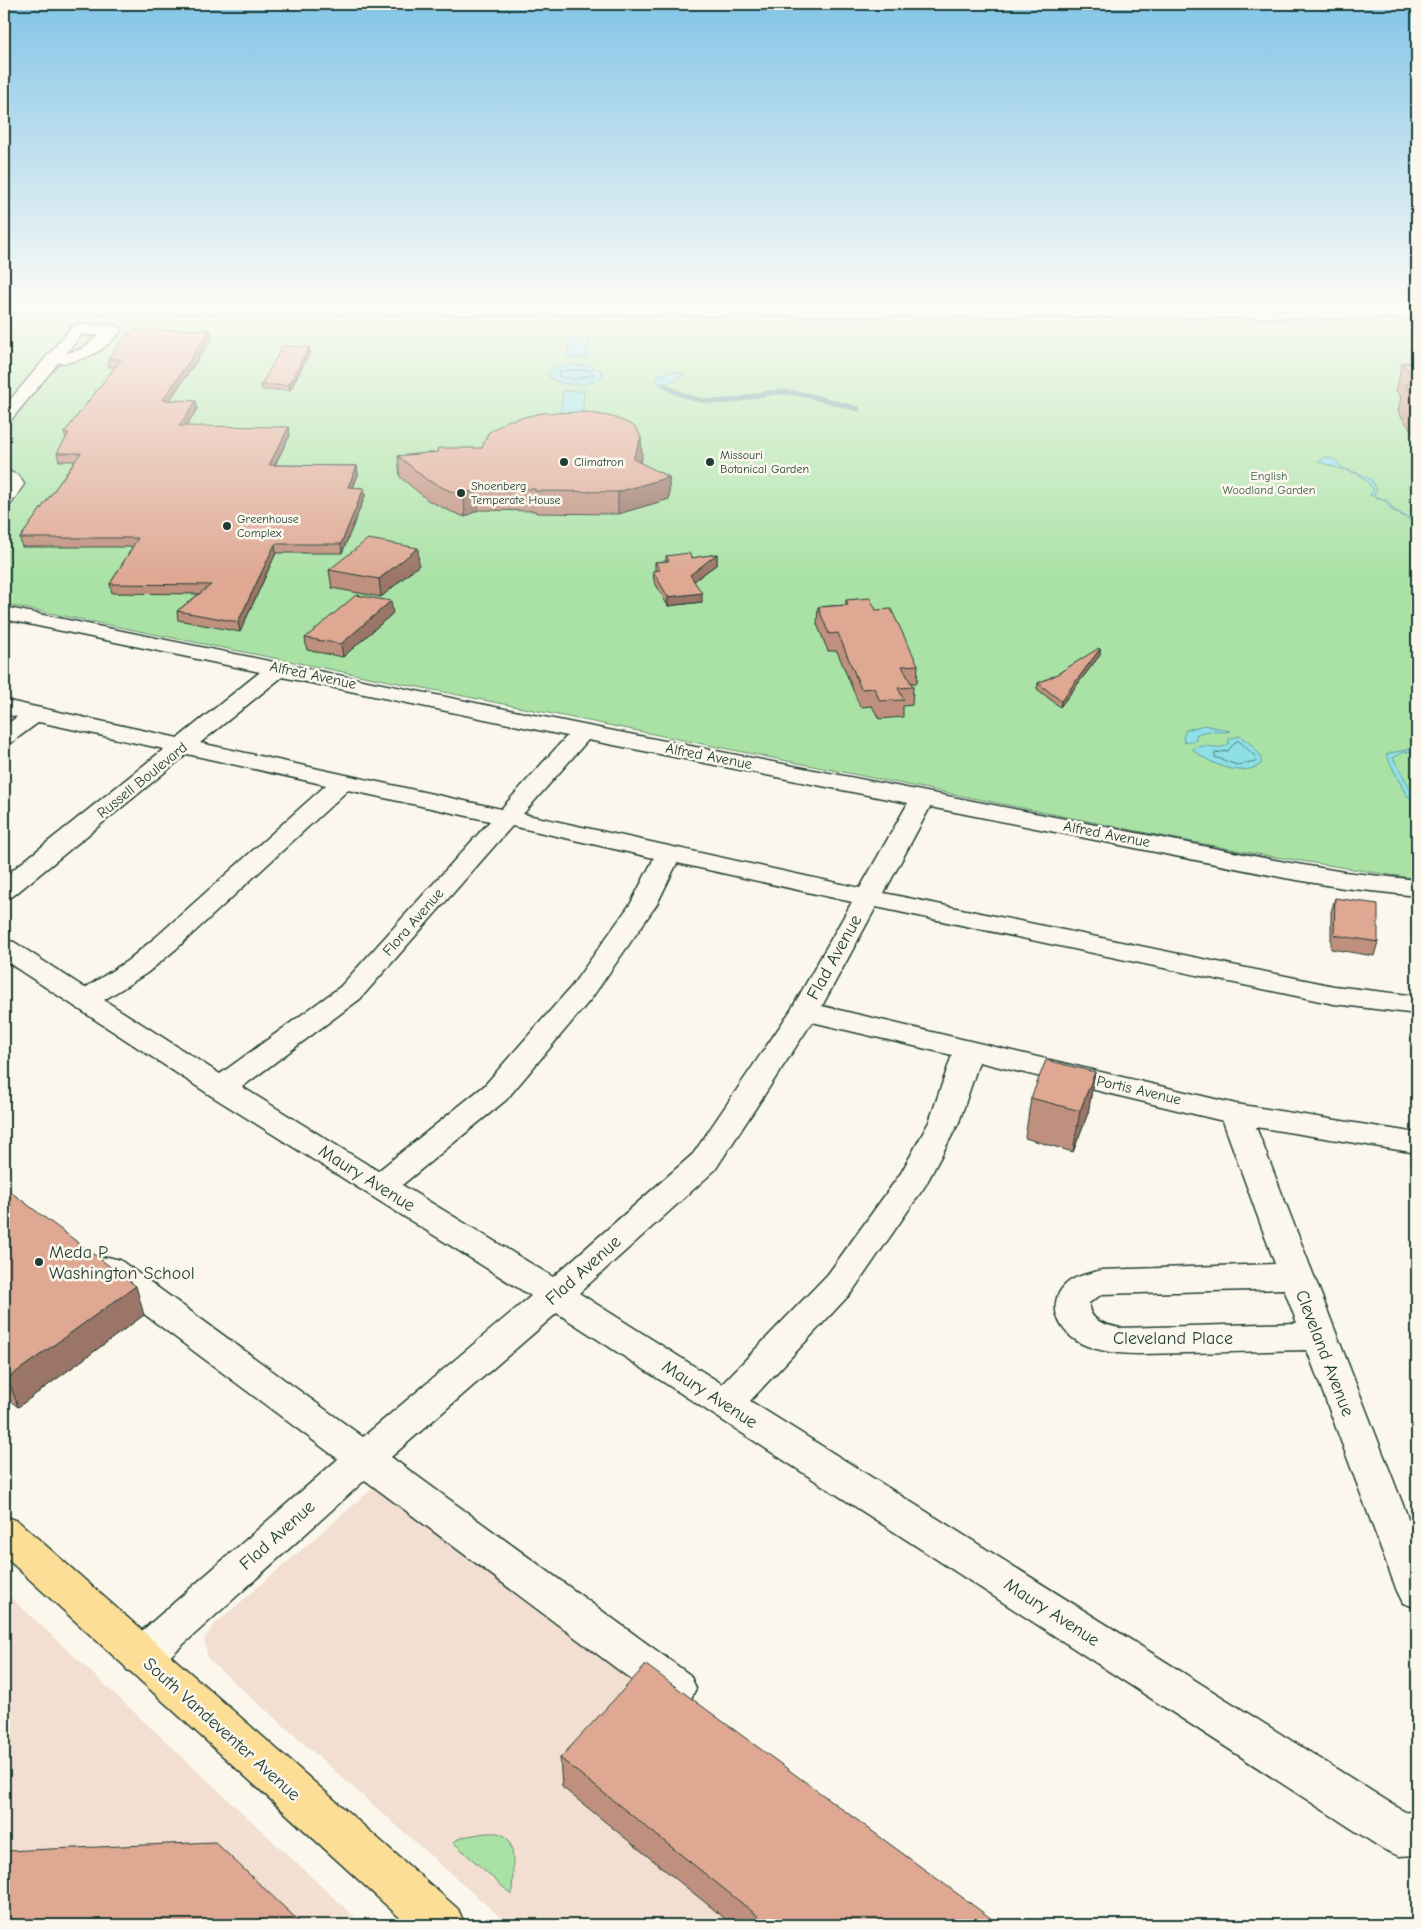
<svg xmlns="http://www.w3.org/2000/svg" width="1421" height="1929" viewBox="0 0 1421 1929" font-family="'Comic Neue',sans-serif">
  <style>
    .built { fill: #f2dfd1 }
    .green { fill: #aae2a6; stroke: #64906d }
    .water { fill: #8edfe6; stroke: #629e9f }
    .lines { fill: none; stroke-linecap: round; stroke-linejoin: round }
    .shore { stroke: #4b7e7b; stroke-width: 1 }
    .stream { stroke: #629e9f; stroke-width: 5 }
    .minor-casing { stroke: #1f3d34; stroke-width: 3 }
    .major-casing { stroke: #1f3d34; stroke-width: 3 }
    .minor { fill: #fbf7ec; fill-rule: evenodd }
    .major { fill: #fcde96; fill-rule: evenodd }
    .wall { fill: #bf907e; stroke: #1f3d34 }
    .shaded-wall { fill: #9b7667; stroke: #1f3d34 }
    .building { fill: #dea893; stroke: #1f3d34 }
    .poi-dot { fill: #1f3d34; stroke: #fbf7ec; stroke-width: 2 }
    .labels { text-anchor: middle; stroke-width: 5; stroke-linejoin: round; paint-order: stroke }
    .far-poi-label { font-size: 12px; fill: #1f3d34; stroke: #fbf7ec; text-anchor: start }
    .far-park-label { font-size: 12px; fill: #3b5e4b; stroke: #fbf7ec }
    .street-label { font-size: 15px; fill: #1f3d34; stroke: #fbf7ec }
    .near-street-label { font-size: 18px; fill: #1f3d34; stroke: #fbf7ec }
    .near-poi-label { font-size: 18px; fill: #1f3d34; stroke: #fbf7ec; text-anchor: start }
  </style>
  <rect width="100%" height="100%" fill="#fbf7ec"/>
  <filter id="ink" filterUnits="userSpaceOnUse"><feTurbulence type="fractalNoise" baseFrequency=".02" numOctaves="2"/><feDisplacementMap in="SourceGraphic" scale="10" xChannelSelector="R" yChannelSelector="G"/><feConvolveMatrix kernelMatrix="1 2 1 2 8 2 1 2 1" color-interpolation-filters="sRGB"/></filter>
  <g filter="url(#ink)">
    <path class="built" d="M378 1484 971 1925H509L208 1659 204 1639 215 1624Z
      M4 1591 363 1925H4Z"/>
    <path class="green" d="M4 314 1417 320V879L1263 855 1167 837 4 604Z
      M485 1833C491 1833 499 1832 505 1836 517 1845 512 1881 512 1895L453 1842 462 1837Z"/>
    <path class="water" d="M570 338H589L587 358H567Z
      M573 365 589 366 601 370 602 376C590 387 562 387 549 377V373L557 367Z
      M669 372H679L684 375 669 383 659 384 657 379 659 375Z
      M563 391H584L582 418H560Z
      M1325 457 1336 460 1342 468 1365 476 1372 481 1377 490 1374 496 1387 500 1394 510 1412 520 1417 527 1410 520 1392 510 1385 501 1370 495 1374 490 1366 480 1358 474 1318 462Z
      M1204 725 1231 731C1219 734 1207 728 1196 735V740L1185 743 1183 738 1186 730Z
      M1240 736 1253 746 1261 757V764C1240 779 1209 763 1192 749 1195 748 1201 746 1204 746 1214 746 1220 750 1229 744V739Z
      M1417 746 1416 751 1404 752 1393 758 1413 793 1417 795V802L1406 795 1386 755C1395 750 1408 752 1417 746Z"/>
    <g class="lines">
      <path class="shore" d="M568 370H588L594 374 576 379 558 376 559 372Z
        M1239 741 1255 756 1256 762 1237 765 1215 757V753L1228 751 1235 742Z"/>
      <path class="stream" d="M664 385C687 400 714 405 741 399 755 396 769 391 783 392 809 393 833 403 858 409"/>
      <defs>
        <path id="minor" d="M4 307 1417 310V318L4 312Z
          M77 325H113L118 327 121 330C106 351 83 362 58 363L10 421 4 422V407L72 327ZM81 335H99L82 349 66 353Z
          M4 469 19 476 24 484 11 504 4 506V487L6 484 4 482Z
          M4 607 583 725 1285 862 1344 872 1417 880V896L1344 888 1285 878 930 807 884 893 1334 986 1417 996V1014L1334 1004 876 907 822 1006 1236 1104 1417 1133V1153L1256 1127 1417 1541V1608L1403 1603 1397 1591 1307 1350C1267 1351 1228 1352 1188 1353 1154 1353 1120 1358 1087 1346 1059 1336 1042 1301 1070 1281 1079 1275 1091 1273 1102 1270L1275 1264 1223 1121 979 1062 959 1122 925 1186 852 1292 750 1401 1405 1812 1417 1813V1855L1399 1856 1383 1849 557 1313 391 1457 690 1675 696 1688 690 1701 675 1707 660 1701 365 1480 155 1670 141 1675 127 1670 121 1657 127 1644 338 1459 96 1278 91 1269 96 1260 108 1257 120 1260 363 1437 531 1296 210 1095 4 960V940L14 942 85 988 127 961 156 937 326 785 187 754 13 896 4 898V877L164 749 39 722 12 742 4 744V726L17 717 4 714V700L178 738 260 672 4 619ZM282 677 567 736 501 809 200 743ZM588 740 908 803 860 888 523 814ZM348 790 490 821 340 987 220 1074 104 1000 147 973 176 949ZM512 826 654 858 631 903 571 987 484 1086 378 1171 242 1087 360 999ZM677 863 852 902 791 1010 693 1154 553 1277 402 1185 506 1100 591 999 657 904ZM812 1022 952 1055 929 1122 901 1173 828 1274 722 1384 579 1293 715 1170ZM1284 1289 1297 1323 1120 1328C1106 1325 1088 1321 1089 1303L1102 1294Z"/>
        <path id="major" d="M4 1516 18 1521 458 1909 465 1925H408L4 1556Z"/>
      </defs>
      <use href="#minor" class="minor-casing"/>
      <use href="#major" class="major-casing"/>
      <use href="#minor" class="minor"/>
      <use href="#major" class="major"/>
    </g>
    <path class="wall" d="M212 338 170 400 196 401 197 409 186 426 290 435 275 465 357 466 358 475 353 488H364L365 496 342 553H276L240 632 178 620 177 611 199 594 112 593 110 584 133 547H22L20 538 75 461H59L57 453 66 439 64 433 115 367H109L108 359Z
      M309 347 310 352 290 390H262L261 385Z
      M1402 363H1417V434H1414L1398 412 1401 397 1396 391Z
      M482 448 642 458 640 463 669 477V499L618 514 536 513V511L478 510 465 517 452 512 429 501 400 477 398 456Z
      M717 554V564L694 581 702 602 668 606 654 581 653 571H655V562L666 561V556L692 558Z
      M419 565 381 597 332 588 329 570Z
      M846 600 876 610 918 665 917 683H911L913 687 912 705 903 706V717L879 719 872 706 860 707 837 651H828L817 624 818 607 846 605Z
      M393 613 343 657 307 650 305 638Z
      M1100 649V655L1060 707 1037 689 1038 683 1054 676Z
      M1335 898 1378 942 1374 956 1331 949V912Z
      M1095 1072 1088 1113 1073 1152 1025 1138 1031 1098Z
      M4 1187 144 1315 18 1407 4 1396Z
      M560 1758 1000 1925H733L562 1787Z"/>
    <path class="shaded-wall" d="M210 330 212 338 164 408 163 400Z
      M309 347 310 352 290 390 289 385Z
      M196 401 197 409 181 435 179 426Z
      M289 427 290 435 270 474 269 465Z
      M641 438 642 458 634 481 633 459Z
      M357 466 358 475 349 496 348 487Z
      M669 477V499L618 514V492Z
      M364 488 365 496 342 553 341 544Z
      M476 488 478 510 465 517 464 495Z
      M275 544 276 553 240 632 238 622Z
      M418 548 419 565 381 597 379 579Z
      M717 554V564L690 584V575Z
      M702 593V602L668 606V597Z
      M391 601 393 613 343 657 341 644Z
      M1100 649V655L1060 707 1061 701Z
      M1095 1072 1088 1113 1073 1152 1080 1111Z
      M136 1286 144 1315 18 1407 8 1378Z"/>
    <path class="building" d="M135 330H210L163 400 196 401 179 426 289 427 269 465 357 466 348 487 364 488 341 544H275L238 622 177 611 211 585 110 584 138 538H20L81 453H57L69 433H64L121 359H108L128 334H131Z
      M283 346 309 347 289 385H261Z
      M1402 363H1417V380Z
      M1404 384H1417V400Z
      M585 412 613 417 632 425 637 429 641 438 633 459 669 477 618 492 535 491V489L476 488 464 495 450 491 427 480 398 456 437 452 438 448H482L488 433 507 421 542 413Z
      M368 539 418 548 379 579 329 570Z
      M689 553 692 558 717 554 690 575 702 593 668 597 653 571 660 570 655 562 669 561 666 556Z
      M356 595 391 601 341 644 305 638Z
      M870 598 876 610 891 609 918 665 902 666 913 687 898 688 904 700 880 701 874 688 861 689 838 633 829 634 818 607 848 605 846 600Z
      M1099 648 1100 649 1061 701 1038 683 1054 676Z
      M1335 898 1378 904V942L1334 935Z
      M1046 1060 1095 1072 1080 1111 1031 1098Z
      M4 1187 136 1286 8 1378 4 1375Z
      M646 1665 1000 1925H769L560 1758Z
      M215 1842 303 1925H4V1851Z"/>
  </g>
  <linearGradient id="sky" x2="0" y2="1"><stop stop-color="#84c5e7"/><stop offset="0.53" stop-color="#fdfbf6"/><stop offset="1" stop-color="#fdfbf6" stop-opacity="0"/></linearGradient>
  <rect width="1421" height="577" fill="url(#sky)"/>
  <g class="poi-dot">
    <circle cx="564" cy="462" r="5"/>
    <circle cx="710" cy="462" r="5"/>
    <circle cx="461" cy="493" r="5"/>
    <circle cx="227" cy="526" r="5"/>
    <circle cx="39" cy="1262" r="5"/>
  </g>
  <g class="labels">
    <g class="far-poi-label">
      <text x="720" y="459">Missouri<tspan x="720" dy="14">Botanical Garden</tspan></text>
      <text x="574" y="466">Climatron</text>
      <text x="471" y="490">Shoenberg<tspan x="471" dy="14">Temperate House</tspan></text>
      <text x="237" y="523">Greenhouse<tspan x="237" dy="14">Complex</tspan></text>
    </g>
    <g class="far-park-label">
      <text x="1269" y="480">English<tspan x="1269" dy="14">Woodland Garden</tspan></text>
    </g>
    <g class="street-label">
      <text transform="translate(313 675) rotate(12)" y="5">Alfred Avenue</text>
      <text transform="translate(709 756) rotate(11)" y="5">Alfred Avenue</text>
      <text transform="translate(142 780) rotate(-39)" y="5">Russell Boulevard</text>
      <text transform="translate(1107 834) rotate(11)" y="5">Alfred Avenue</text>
      <text transform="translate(413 922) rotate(-49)" y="5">Flora Avenue</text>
      <text transform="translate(1139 1090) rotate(13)" y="5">Portis Avenue</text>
    </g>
    <g class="near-street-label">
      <text transform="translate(834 957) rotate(-61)" y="6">Flad Avenue</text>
      <text transform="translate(367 1178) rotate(32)" y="6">Maury Avenue</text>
      <text transform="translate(583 1270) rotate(-42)" y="6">Flad Avenue</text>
      <text x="1173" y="1344">Cleveland Place</text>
      <text transform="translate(1325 1353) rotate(69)" y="6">Cleveland Avenue</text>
      <text transform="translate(710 1394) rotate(33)" y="6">Maury Avenue</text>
      <text transform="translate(277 1535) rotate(-42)" y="6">Flad Avenue</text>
      <text transform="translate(1052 1612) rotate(33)" y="6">Maury Avenue</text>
      <text transform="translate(222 1729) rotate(42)" y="6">South Vandeventer Avenue</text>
    </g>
    <g class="near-poi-label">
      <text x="49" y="1258">Meda P<tspan x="49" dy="21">Washington School</tspan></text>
    </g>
  </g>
  <rect width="1421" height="1929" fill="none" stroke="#fbf7ec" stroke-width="20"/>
  <rect x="10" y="10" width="1401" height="1909" fill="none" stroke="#1f3d34" stroke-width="2" filter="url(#ink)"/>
</svg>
